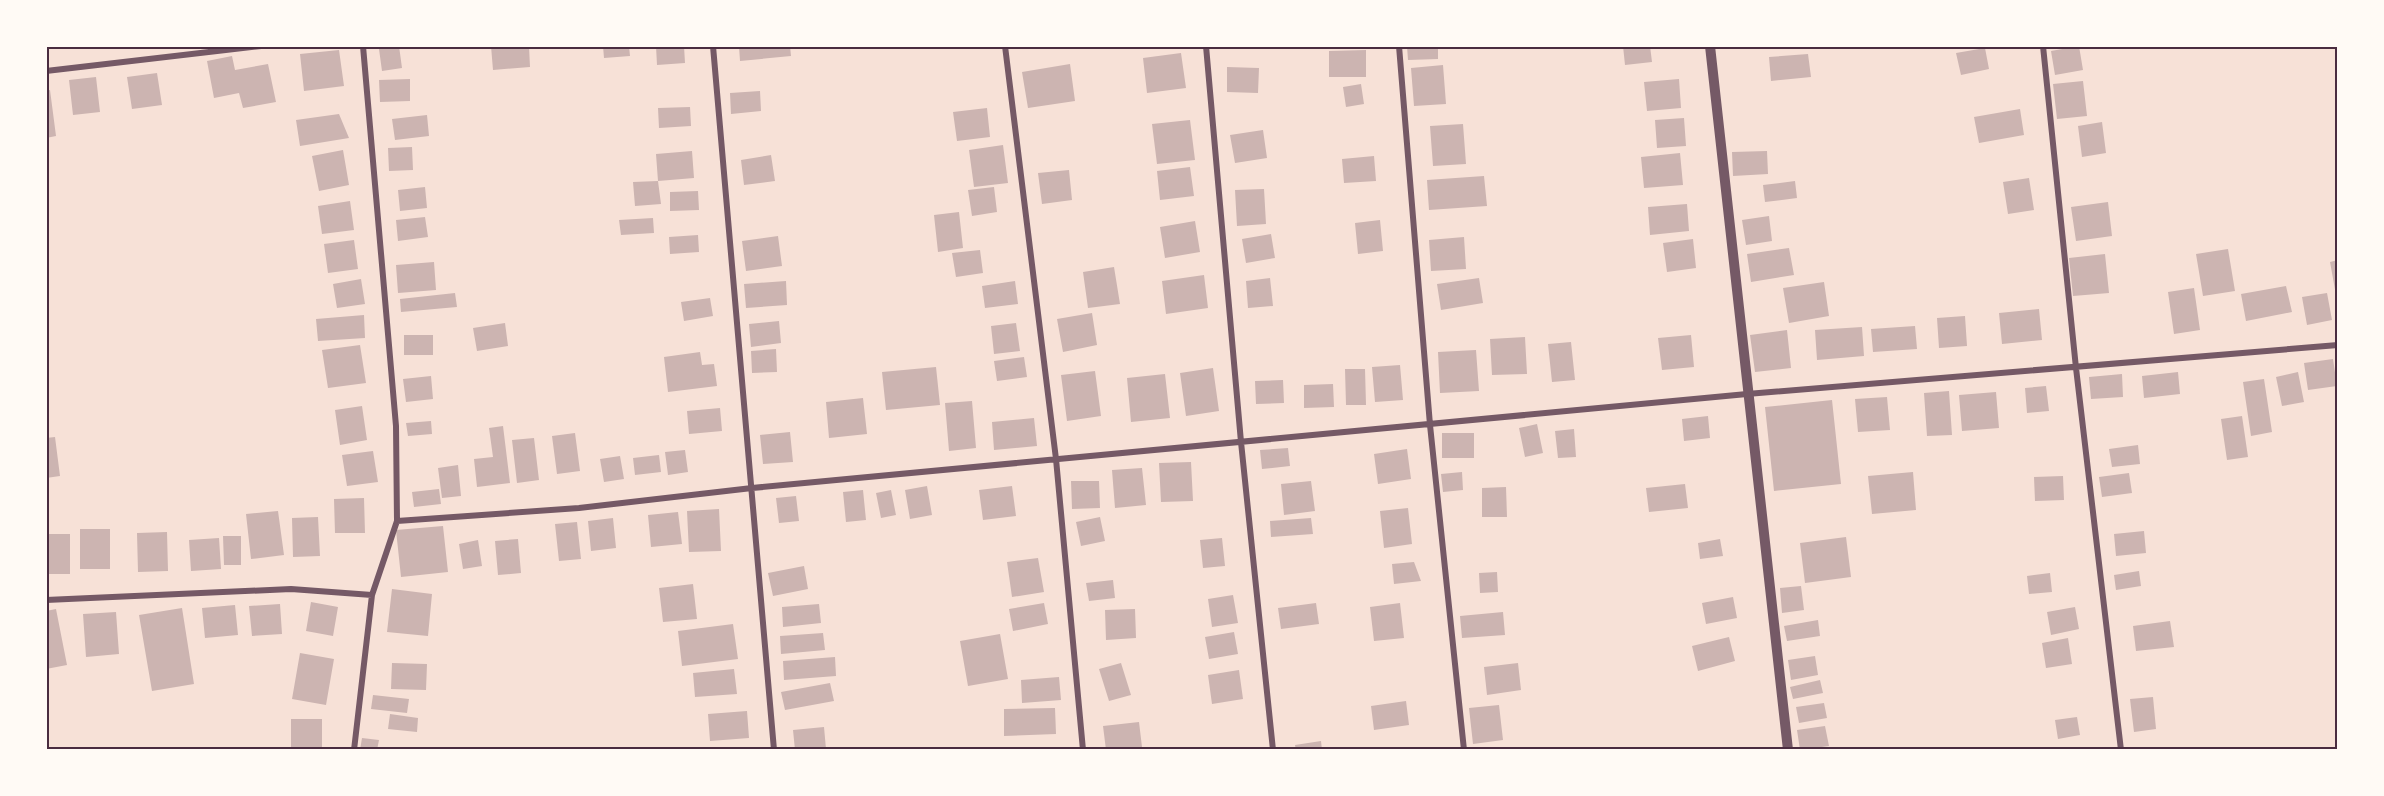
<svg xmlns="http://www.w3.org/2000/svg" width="2384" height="796" viewBox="0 0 2384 796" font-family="'Fira Sans Condensed',sans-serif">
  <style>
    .building { fill: #ccb4b1 }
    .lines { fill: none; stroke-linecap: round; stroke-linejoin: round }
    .minor { stroke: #755966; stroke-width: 6 }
    .tertiary { stroke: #755966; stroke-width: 10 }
    .neatline { fill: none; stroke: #4a2c40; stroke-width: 2 }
  </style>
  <rect width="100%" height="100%" fill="#f7e1d7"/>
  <path class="building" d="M399 46 402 68 382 71 379 49Z
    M491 46H529L530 67 493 70Z
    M603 46H629L630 56 604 58Z
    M656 46H684L685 63 657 65Z
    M739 46H790L791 56 740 61Z
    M1407 46H1438V59L1408 60Z
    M1623 46H1650L1652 62 1625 65Z
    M2079 46 2083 70 2055 75 2051 51Z
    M1985 48 1989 69 1961 75 1956 53Z
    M339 50 344 86 304 91 300 54Z
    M1366 50V77H1329V51Z
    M1181 53 1186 88 1147 93 1143 58Z
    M1808 54 1811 77 1771 81 1769 57Z
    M232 56 235 70 268 64 276 102 243 108 239 93 214 98 207 61Z
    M1070 64 1075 101 1028 108 1022 72Z
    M1443 65 1446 104 1414 106 1411 68Z
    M1227 67 1259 68 1258 93 1227 92Z
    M157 73 162 105 132 109 127 77Z
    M96 77 100 112 73 115 69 80Z
    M410 79V101L380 102 379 80Z
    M1679 79 1681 108 1647 111 1644 82Z
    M2083 81 2087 116 2057 119 2053 84Z
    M1361 84 1364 104 1346 107 1343 87Z
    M50 90 56 136 46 138V91Z
    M760 91 761 111 731 114 730 93Z
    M690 107 691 126 659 128 658 108Z
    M987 108 990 137 957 141 953 112Z
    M2020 109 2024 135 1979 143 1974 117Z
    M339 114 349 138 300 146 296 120Z
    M427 115 429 136 395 140 392 119Z
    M1684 118 1686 146 1657 148 1655 120Z
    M1190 120 1195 160 1157 164 1152 124Z
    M2102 122 2106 153 2082 157 2078 126Z
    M1463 124 1466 164 1433 166 1430 126Z
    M1263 130 1267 158 1235 163 1230 135Z
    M1003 145 1008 183 974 187 969 150Z
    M412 147 413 170 389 171 388 148Z
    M343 150 349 185 319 191 312 156Z
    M692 151 694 178 658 181 656 154Z
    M1767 151 1768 174 1733 176 1732 152Z
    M1680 153 1683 185 1644 188 1641 157Z
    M771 155 775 181 744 185 741 160Z
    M1374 156 1376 181 1344 183 1342 159Z
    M1190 167 1194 196 1160 200 1157 171Z
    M1069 170 1072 200 1042 204 1038 173Z
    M1484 176 1487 206 1429 210 1427 180Z
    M2029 178 2034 210 2008 214 2003 182Z
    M658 181 661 204 635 206 633 182Z
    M1795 181 1797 198 1765 202 1763 185Z
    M425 187 427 208 400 211 398 190Z
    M994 187 997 212 972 216 968 190Z
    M1264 189 1266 224 1237 226 1235 190Z
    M698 191 699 210 670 211V192Z
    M350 201 354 230 322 234 318 206Z
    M2108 202 2112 236 2076 241 2071 207Z
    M1687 204 1689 231 1650 235 1648 207Z
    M959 212 963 248 938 252 934 215Z
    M1769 216 1772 241 1746 245 1742 220Z
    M425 217 428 237 398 241 396 220Z
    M653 218 654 233 621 235 619 220Z
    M1380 220 1383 251 1358 254 1355 223Z
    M1195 221 1200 252 1165 258 1160 227Z
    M1271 234 1275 258 1246 263 1242 239Z
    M698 235 699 252 670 254 669 237Z
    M778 236 782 266 746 271 742 241Z
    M1464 237 1466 269 1431 271 1429 240Z
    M1693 239 1696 268 1667 272 1663 243Z
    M354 240 358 269 328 273 324 244Z
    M1789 248 1794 275 1751 282 1747 254Z
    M2228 249 2235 291 2203 296 2196 254Z
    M980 250 983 273 956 277 952 253Z
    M2105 254 2109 293 2073 296 2069 258Z
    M2338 260V295H2336L2330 262Z
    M434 262 436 290 398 293 396 265Z
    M1114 267 1120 304 1088 308 1083 272Z
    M1204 275 1208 308 1166 314 1162 281Z
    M1270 278 1273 306 1248 308 1246 281Z
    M1479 278 1483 303 1441 310 1437 284Z
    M361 279 365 304 337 308 333 284Z
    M786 281 787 305 746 308 744 284Z
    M1015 281 1018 304 985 308 982 286Z
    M1824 282 1829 316 1789 323 1783 288Z
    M2286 286 2292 312 2246 321 2241 294Z
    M2194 288 2200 330 2174 334 2168 292Z
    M455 293 457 307 401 312 400 299Z
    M2327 293 2332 320 2307 325 2302 297Z
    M710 298 713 316 684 321 681 302Z
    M2039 309 2042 340 2002 344 1999 313Z
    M1092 313 1097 345 1063 352 1057 319Z
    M364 315 365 338 318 341 316 319Z
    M1965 316 1967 346 1939 348 1937 318Z
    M779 321 781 343 751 347 749 324Z
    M505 323 508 346 477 351 473 328Z
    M1016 323 1020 351 994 354 991 326Z
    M1915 326 1917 349 1873 352 1871 329Z
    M1862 327 1864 356 1817 360 1815 330Z
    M1787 330 1791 368 1755 372 1750 335Z
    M404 335H433V355H404Z
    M1691 335 1694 367 1662 370 1658 338Z
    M1525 337 1527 374 1492 375 1490 339Z
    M1571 342 1575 380 1552 382 1548 344Z
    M360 345 366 383 328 388 322 350Z
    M776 349 777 372 752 373 751 351Z
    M1476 350 1479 391 1440 393 1438 352Z
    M700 352 702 365 714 364 717 386 668 392 664 357Z
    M1024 357 1027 377 997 381 994 361Z
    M2333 359 2337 386 2308 390 2304 363Z
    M1400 365 1403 400 1375 402 1372 367Z
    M936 367 940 405 886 410 882 372Z
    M1213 368 1219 411 1186 416 1180 373Z
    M1345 369H1365L1366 405H1346Z
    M1095 371 1101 416 1067 421 1061 375Z
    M2178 372 2180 394 2144 398 2142 376Z
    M2298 372 2304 402 2282 406 2276 377Z
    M1165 374 1170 418 1131 422 1127 378Z
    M2122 374 2123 397 2091 399 2089 377Z
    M431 376 433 399 406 402 403 379Z
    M2264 379 2272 432 2251 436 2243 382Z
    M1283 380 1284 403 1256 404 1255 381Z
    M1333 384 1334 407 1304 408V385Z
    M2046 386 2049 411 2027 413 2025 388Z
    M1949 391 1952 435 1927 436 1924 393Z
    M1996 392 1999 428 1962 431 1959 395Z
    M1887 397 1890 430 1858 432 1855 399Z
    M863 398 867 434 829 438 826 402Z
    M1832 400 1841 484 1774 491 1765 407Z
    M972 401 976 448 949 451 945 403Z
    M362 406 367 440 340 445 335 410Z
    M720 408 722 431 689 434 687 411Z
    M1708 416 1710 438 1684 441 1682 419Z
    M2242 416 2248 457 2227 460 2221 419Z
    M1034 418 1037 446 994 450 992 422Z
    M431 421 432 434 408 436 406 423Z
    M1537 424 1543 453 1525 457 1519 428Z
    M503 426 510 483 477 487 474 459 493 457 489 428Z
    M1574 429 1576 457 1558 458 1555 431Z
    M790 432 793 462 763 464 760 435Z
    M575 433 580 471 557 474 552 436Z
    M1442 433H1474V458H1442Z
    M55 437 60 476 46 478V438Z
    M534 438 539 480 517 483 512 440Z
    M2138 445 2140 464 2112 467 2109 449Z
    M1288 448 1290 466 1262 469 1260 450Z
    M1407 449 1411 479 1378 484 1374 454Z
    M685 450 688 472 668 475 665 452Z
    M373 451 378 482 347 486 342 455Z
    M659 455 661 472 635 475 633 458Z
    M620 456 624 479 604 482 600 459Z
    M1191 462 1193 501 1161 502 1159 463Z
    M458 465 461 496 442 498 438 468Z
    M1142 468 1146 505 1115 508 1112 470Z
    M1462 472 1463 490 1443 492 1441 474Z
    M1913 472 1916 510 1872 514 1868 476Z
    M2129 473 2132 493 2102 497 2099 477Z
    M2063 476 2064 500 2035 501 2034 477Z
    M1071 481H1099L1100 508 1072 509Z
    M1311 481 1315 511 1284 515 1281 484Z
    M1685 484 1688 508 1649 512 1646 488Z
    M927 486 932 515 910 519 905 490Z
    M1012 486 1016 516 983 520 979 490Z
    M1506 487 1507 517H1482V488Z
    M439 489 441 504 414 507 412 492Z
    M863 490 866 520 846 522 843 492Z
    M891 490 896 515 881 518 876 493Z
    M796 496 799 521 779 523 776 498Z
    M364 498 365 533H335L334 499Z
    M1408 508 1412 544 1384 548 1380 511Z
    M719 509 721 551 689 552 687 511Z
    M278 511 284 555 251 559 246 514Z
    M678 512 682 544 651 547 648 515Z
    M318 517 320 556 293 557 292 518Z
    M1100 517 1105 541 1081 546 1076 522Z
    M613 518 616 548 591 551 588 521Z
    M1311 518 1313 534 1271 537 1270 521Z
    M577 522 581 559 559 561 555 524Z
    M443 526 448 572 401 577 396 530Z
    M80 529H110V569H80Z
    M2144 531 2146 553 2116 556 2114 534Z
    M167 532 168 571 138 572 137 533Z
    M46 534H70V574H46Z
    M223 536H241V565H224Z
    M1846 537 1851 577 1805 583 1800 543Z
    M219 538 221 569 191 571 189 540Z
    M1222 538 1225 566 1203 568 1200 540Z
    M518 539 521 573 498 575 495 541Z
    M1720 539 1723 556 1700 559 1698 543Z
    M478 540 482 566 463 569 459 544Z
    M1038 558 1044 592 1012 597 1007 562Z
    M1414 562 1421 581 1394 584 1392 564Z
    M804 566 808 589 773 596 768 573Z
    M2139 571 2141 586 2116 590 2114 575Z
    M1497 572 1498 592 1480 593 1479 573Z
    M2050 573 2052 592 2029 594 2027 576Z
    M1113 580 1115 598 1089 601 1086 583Z
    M693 584 697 619 663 622 659 588Z
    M1801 586 1804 610 1782 613 1780 588Z
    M392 589 432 594 428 636 387 632Z
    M1233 595 1238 623 1212 627 1208 599Z
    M1733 597 1737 618 1706 624 1702 603Z
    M311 602 338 607 333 636 306 631Z
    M1044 603 1048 624 1013 631 1009 609Z
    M1316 603 1319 624 1281 629 1278 608Z
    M1400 603 1404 638 1374 641 1370 607Z
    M280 604 282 634 252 636 249 606Z
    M819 604 821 623 783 627 782 607Z
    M235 605 238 635 205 638 202 608Z
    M2075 607 2079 629 2051 635 2047 612Z
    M182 608 194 684 152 691 139 615Z
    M56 609 67 665 46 669V611Z
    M1135 609 1136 638 1106 640 1105 610Z
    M116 612 119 654 86 657 83 614Z
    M1503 612 1505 635 1462 638 1460 616Z
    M1818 620 1820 636 1787 641 1784 626Z
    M2170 621 2174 647 2136 651 2133 626Z
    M733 624 738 659 682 666 678 631Z
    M1234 632 1238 654 1209 659 1205 637Z
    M823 633 825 650 781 654 780 636Z
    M1000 634 1008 679 968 686 960 641Z
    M1729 637 1735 661 1698 671 1692 646Z
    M2068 638 2072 664 2046 668 2042 643Z
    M300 653 334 659 326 705 292 699Z
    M1815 656 1818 675 1791 680 1788 660Z
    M835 657 836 676 784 680 783 661Z
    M392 663 427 664 426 690 391 689Z
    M1121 663 1131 695 1109 701 1099 669Z
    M1518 663 1521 690 1487 695 1484 667Z
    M734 669 737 694 695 697 693 673Z
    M1239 670 1243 699 1212 704 1208 675Z
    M1059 677 1061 700 1022 703 1021 680Z
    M1820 680 1823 693 1793 699 1790 687Z
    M830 683 834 701 785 710 781 692Z
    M373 695 409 699 407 713 371 709Z
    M2153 697 2156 729 2134 732 2130 699Z
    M1406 701 1409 725 1374 730 1371 706Z
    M1824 703 1827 718 1799 723 1796 707Z
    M1499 705 1503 740 1473 744 1469 708Z
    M1055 708 1056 734 1004 736V709Z
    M747 711 749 738 710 741 708 714Z
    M390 714 418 718 417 732 388 729Z
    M2077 717 2080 735 2058 739 2055 720Z
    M291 719H322V750H291Z
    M1139 722 1142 747 1106 750 1103 726Z
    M1825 726 1829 746 1800 750 1797 730Z
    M824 727 826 749 795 750 793 730Z
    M362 738 379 740 377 750H360Z
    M1321 741 1322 750H1296L1295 745Z"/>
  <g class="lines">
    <path class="minor" d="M713 46 774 750
      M1005 46 1056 459 1083 750
      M1206 46 1241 442 1273 750
      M1399 46 1430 425 1464 750
      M2043 46 2076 368 2121 750
      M46 71 261 46
      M397 521 579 508 752 488 1747 394 2338 345
      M46 600 291 589 372 595
      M354 750 372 595 397 521 396 426 363 46"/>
    <path class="tertiary" d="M1710 46 1788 750"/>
  </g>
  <rect width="2384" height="796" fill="none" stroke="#fffaf5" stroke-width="96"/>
  <rect x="48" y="48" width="2288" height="700" class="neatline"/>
</svg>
